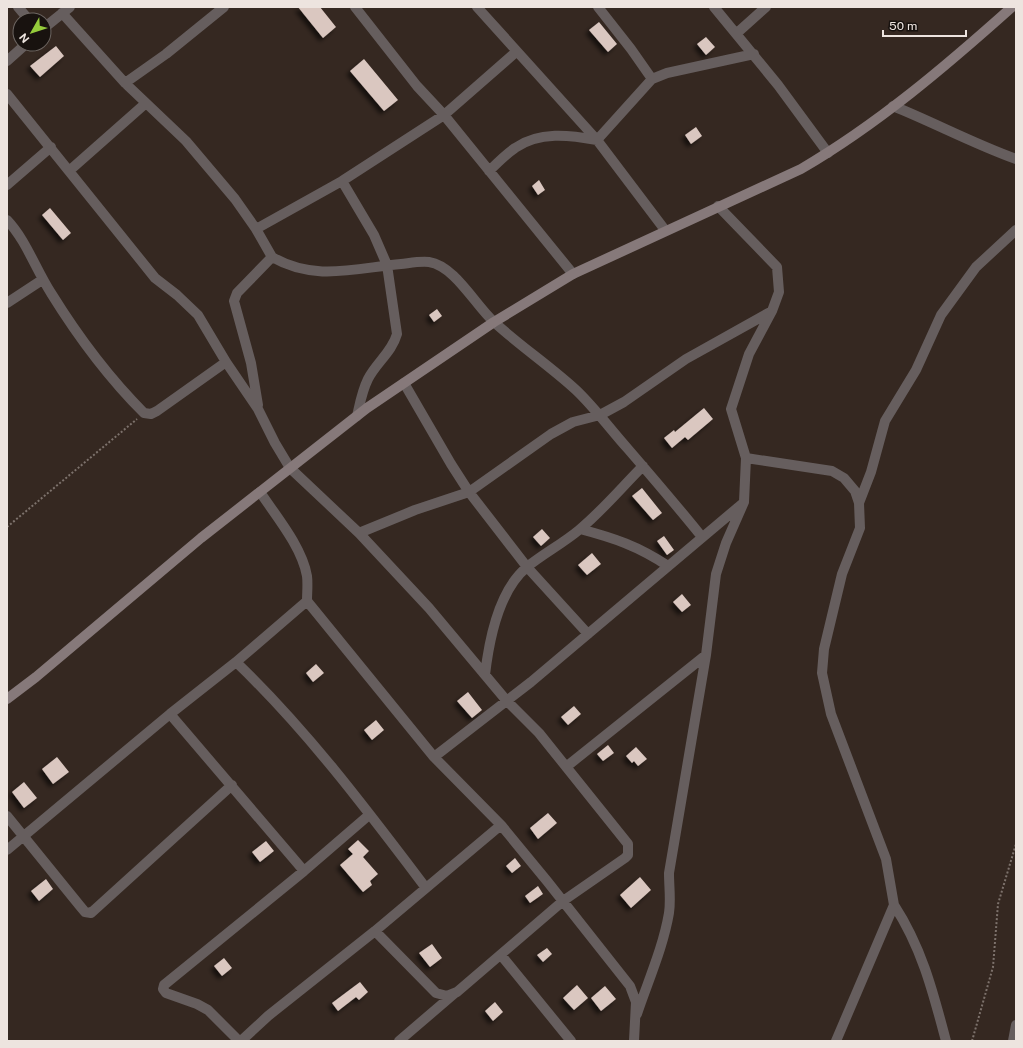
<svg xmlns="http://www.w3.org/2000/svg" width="1023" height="1048" viewBox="0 0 1023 1048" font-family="'Public Sans',sans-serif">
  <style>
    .building { fill: #dac7c0; filter: url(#shadow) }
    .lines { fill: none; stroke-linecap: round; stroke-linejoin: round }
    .path { stroke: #7d726c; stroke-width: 2; stroke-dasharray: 2 2; stroke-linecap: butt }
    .street { stroke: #665e5e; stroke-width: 10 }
    .secondary { stroke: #86797a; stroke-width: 10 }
  </style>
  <defs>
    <filter id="shadow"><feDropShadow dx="-3.5" dy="3.5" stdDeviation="2" flood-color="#0009"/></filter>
  </defs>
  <rect width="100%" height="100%" fill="#352821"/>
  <path class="building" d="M298 7H320L336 27 323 38Z
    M599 22 617 44 608 52 589 30Z
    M706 37 715 47 706 55 697 44Z
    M56 46 64 56 40 77 30 66Z
    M364 59 398 100 384 111 350 71Z
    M696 127 702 136 691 144 685 135Z
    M539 180 545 190 538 195 532 186Z
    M50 208 71 233 63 240 42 215Z
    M437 309 442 316 434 322 429 315Z
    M704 408 713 419 688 440 685 437 672 448 664 438 674 430 675 432Z
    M642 488 662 513 653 520 632 496Z
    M542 529 550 538 541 546 533 537Z
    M664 536 674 550 667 555 657 541Z
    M592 553 601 564 587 575 578 565Z
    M682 594 691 605 682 612 673 602Z
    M316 664 324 673 313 682 306 673Z
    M468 692 482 710 472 718 457 701Z
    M574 706 581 714 568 725 561 717Z
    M376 720 384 730 372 740 364 730Z
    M608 745 614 753 603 761 597 754Z
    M636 747 647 759 638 766 634 761 632 763 626 756Z
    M57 757 69 772 53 784 42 769Z
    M24 782 37 798 24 808 12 792Z
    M548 813 557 823 538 839 530 828Z
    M358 840 369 851 363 857 378 874 370 881 372 885 363 892 340 865 353 854 348 849Z
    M266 841 274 851 260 862 252 852Z
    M515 858 521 866 512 873 506 866Z
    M640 877 651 890 631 908 620 895Z
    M46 879 53 889 39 901 31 891Z
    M538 886 543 894 530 903 525 896Z
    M432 944 442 958 430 967 419 953Z
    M547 948 552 954 543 962 537 955Z
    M224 958 232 968 222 976 214 966Z
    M360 982 368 992 359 1000 356 997 338 1011 332 1003Z
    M577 985 588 998 574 1010 563 998Z
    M605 986 616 999 601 1011 591 998Z
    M495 1002 503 1012 493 1021 485 1011Z"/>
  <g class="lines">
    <path class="path" d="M7 527 137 419
      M972 1041 993 967 998 904 1016 844"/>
    <path class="street" d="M18 7 29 20
      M355 7 417 86 444 115 573 274
      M477 7 597 140 665 230
      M714 7 778 85 828 153
      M62 13 125 83 186 141 235 199 256 229 272 257 237 293 234 301 251 363 258 405
      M44 28 70 7
      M737 33 766 7
      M7 61 26 44
      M652 79 667 73 754 54
      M125 83 166 54 224 7
      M7 94 155 278 177 295 198 315 226 362 258 409 275 443 290 468 359 533 429 608 506 700 539 733 628 844V855L625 858 563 901 457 992 447 996 436 993 375 931
      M893 106C935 123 974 144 1016 159
      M69 171 146 103
      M489 171C497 163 506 154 515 148 539 131 570 135 597 140L652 79 631 49 598 7
      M342 181 374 235 387 265 397 334C392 352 376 363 368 379 362 391 360 403 357 416
      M7 185 51 147
      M7 220C26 240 36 270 51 293 77 335 109 378 144 413L151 414 157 411 226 362
      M256 229 342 181 444 115 516 52
      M272 257C315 282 356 268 401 264 410 263 420 261 429 262 455 266 475 305 494 322 520 346 550 366 576 390 595 408 610 429 628 449 653 478 678 507 702 537
      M7 303 42 280
      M404 383 451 464 469 492 527 567 588 634
      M746 458 832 471 844 478 855 491 859 503 860 528 842 574 824 649 822 673 831 714 886 859 894 905 836 1041
      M260 492C276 516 302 547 307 576 308 584 307 593 307 601L434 757 501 825 547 881 630 986 636 1002 634 1041
      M859 503 871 472 885 421 916 370 941 315 976 267 1016 230
      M580 529C614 538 638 546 668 566
      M359 533 415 510 469 492 551 434 573 422 600 415 624 402 686 359 772 311
      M307 601 236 662C307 730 367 810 426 888
      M485 675C489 640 498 591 527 567 543 554 562 544 579 530 602 511 622 487 643 466
      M170 714 304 871
      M434 757 531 682 742 504
      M566 767 706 655
      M7 816 80 906 85 912 91 913 232 785
      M7 850 170 714 236 662
      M894 905C922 948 933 992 946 1041
      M501 955 571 1041
      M637 1014C648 981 663 948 669 913 671 900 669 887 669 873L706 655 716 574 726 543 744 502 746 458 731 409 749 354 772 311 779 292 777 267 718 206
      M239 1041 208 1010 197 1004 166 993 163 989 164 985 304 871 369 815
      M241 1041 268 1016 375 931 501 825
      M399 1041 455 993
      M1013 1041 1016 1025"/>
    <path class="secondary" d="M7 699 36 677 201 538 367 408 494 322 573 274 801 169C878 124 946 66 1012 7"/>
  </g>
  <rect width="1023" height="1048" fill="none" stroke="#ede4df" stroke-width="16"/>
  <g transform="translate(32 32) rotate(231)"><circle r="19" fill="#18120f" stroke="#6d6662"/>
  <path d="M0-3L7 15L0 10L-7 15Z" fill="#95cc3b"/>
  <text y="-6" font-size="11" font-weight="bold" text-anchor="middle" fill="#ede4df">N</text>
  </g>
  <path d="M883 30v6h83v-6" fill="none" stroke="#ede4df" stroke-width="2"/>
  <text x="889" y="30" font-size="12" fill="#ede4df" stroke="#18120f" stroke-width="3" paint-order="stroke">50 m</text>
</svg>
